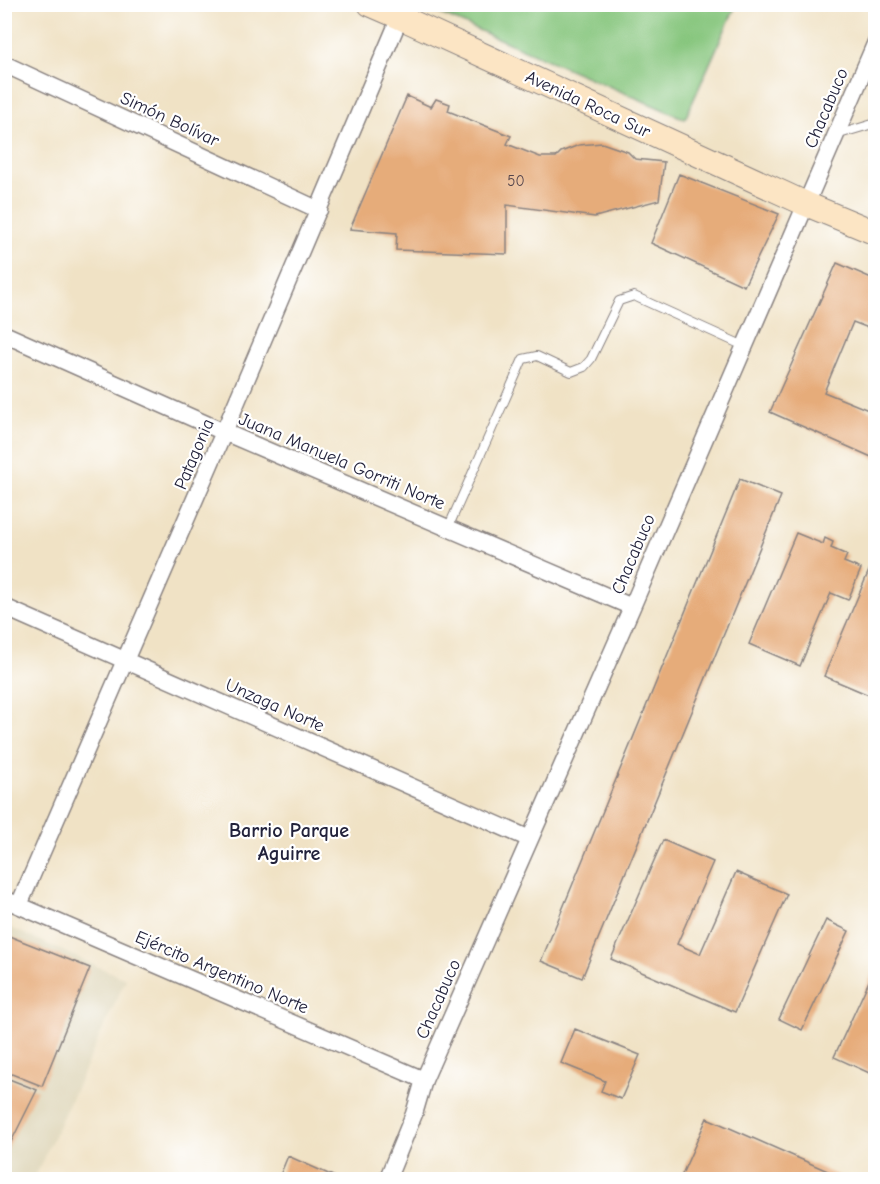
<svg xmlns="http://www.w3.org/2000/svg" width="880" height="1184" viewBox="0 0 880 1184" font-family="'Comic Neue',sans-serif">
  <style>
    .built { fill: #ddd4b5 }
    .green { fill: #87c67e; stroke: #54745c; stroke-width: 1.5 }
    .building { fill: #e6ac7a }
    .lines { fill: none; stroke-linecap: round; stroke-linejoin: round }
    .lane-casing { stroke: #898280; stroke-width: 10 }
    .street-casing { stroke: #898280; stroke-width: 19 }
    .secondary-casing { stroke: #898280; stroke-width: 26 }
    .lane { stroke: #fff; stroke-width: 8 }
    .street { stroke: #fff; stroke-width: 16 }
    .secondary { stroke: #fce5c4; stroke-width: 24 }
    .labels { text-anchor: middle; stroke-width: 4.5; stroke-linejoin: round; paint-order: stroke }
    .number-label { font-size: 15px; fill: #53444b }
    .street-label { font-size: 18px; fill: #22223b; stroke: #fff }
    .neighbourhood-label { font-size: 20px; font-weight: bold; fill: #22223b; stroke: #fff }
  </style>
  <rect width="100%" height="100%" fill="#fff"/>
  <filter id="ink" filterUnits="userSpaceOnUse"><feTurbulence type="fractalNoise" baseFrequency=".0167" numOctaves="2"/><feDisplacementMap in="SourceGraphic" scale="12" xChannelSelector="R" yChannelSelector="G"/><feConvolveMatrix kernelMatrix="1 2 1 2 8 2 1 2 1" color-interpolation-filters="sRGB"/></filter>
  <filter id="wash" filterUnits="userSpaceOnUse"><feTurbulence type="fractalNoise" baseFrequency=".008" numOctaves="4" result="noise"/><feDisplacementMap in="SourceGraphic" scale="24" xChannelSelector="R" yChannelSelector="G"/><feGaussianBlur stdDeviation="1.35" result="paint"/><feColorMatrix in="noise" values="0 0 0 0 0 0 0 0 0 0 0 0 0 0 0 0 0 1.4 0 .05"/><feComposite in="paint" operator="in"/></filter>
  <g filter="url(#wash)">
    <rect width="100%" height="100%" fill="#f0e2c5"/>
    <path class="built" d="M4 925 126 979 34 1179H5Z"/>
    <path class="green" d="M420 5 736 4V5L685 119Z"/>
    <g id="blocks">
      <path class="building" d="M407 96 431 107 436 99 450 104 448 111 511 136 507 144 540 157H556L561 152 579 145 602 143 628 152 635 159 664 162 659 200 595 217 507 205V254L396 250 397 233 350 229Z
        M679 174 779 214 744 286 651 243Z
        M837 263 876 280V331L853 322 824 392 876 413V459L770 412Z
        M740 479 781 496 582 978 541 961Z
        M796 533 823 544 825 538 833 542 831 548 847 555 844 562 861 569 848 600 831 593 800 666 749 644Z
        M871 566 876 568V698L824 676Z
        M663 840 713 862 677 944 700 954 736 872 787 894 735 1012 611 959Z
        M826 920 849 931 802 1030 779 1019Z
        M4 934 90 968 42 1086 4 1071Z
        M876 966V1076L834 1057Z
        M575 1029 640 1055 621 1099 601 1091 605 1081 561 1063Z
        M4 1077 37 1090 4 1156Z
        M707 1118 848 1180 680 1179Z
        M288 1156 342 1180H278Z"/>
    </g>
  </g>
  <g filter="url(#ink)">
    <use href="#blocks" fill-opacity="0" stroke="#898280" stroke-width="1.5"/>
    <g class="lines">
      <defs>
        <path id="lane" d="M836 135 876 123
          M448 528 523 359 537 356 571 372 584 367 591 359 619 301 634 296 744 346"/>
        <path id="street" d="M4 64 319 210
          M4 334 224 432 632 607
          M4 607 530 839
          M4 899 424 1080
          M19 905 224 432 400 17
          M387 1180 414 1114 424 1080 632 607 876 42"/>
        <path id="secondary" d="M370 4 400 17 806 204 876 233"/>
      </defs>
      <use href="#lane" class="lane-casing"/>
      <use href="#street" class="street-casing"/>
      <use href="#secondary" class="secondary-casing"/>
      <use href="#lane" class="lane"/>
      <use href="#street" class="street"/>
      <use href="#secondary" class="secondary"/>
    </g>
  </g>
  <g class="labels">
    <g class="number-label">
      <text x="516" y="186">50</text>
    </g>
    <g class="street-label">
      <text transform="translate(588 104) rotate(25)" y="6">Avenida Roca Sur</text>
      <text transform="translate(826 108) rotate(-67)" y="6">Chacabuco</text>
      <text transform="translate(170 119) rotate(25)" y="6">Simón Bolívar</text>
      <text transform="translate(194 454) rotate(-67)" y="6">Patagonia</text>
      <text transform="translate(342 461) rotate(23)" y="6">Juana Manuela Gorriti Norte</text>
      <text transform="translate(633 554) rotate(-67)" y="6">Chacabuco</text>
      <text transform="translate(275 705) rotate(24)" y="6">Unzaga Norte</text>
      <text transform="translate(222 972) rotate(23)" y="6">Ejército Argentino Norte</text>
      <text transform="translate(438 999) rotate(-66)" y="6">Chacabuco</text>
    </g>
    <g class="neighbourhood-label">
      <text x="289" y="837">Barrio Parque<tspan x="289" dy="23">Aguirre</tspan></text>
    </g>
  </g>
  <rect width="880" height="1184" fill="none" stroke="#fff" stroke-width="24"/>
</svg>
